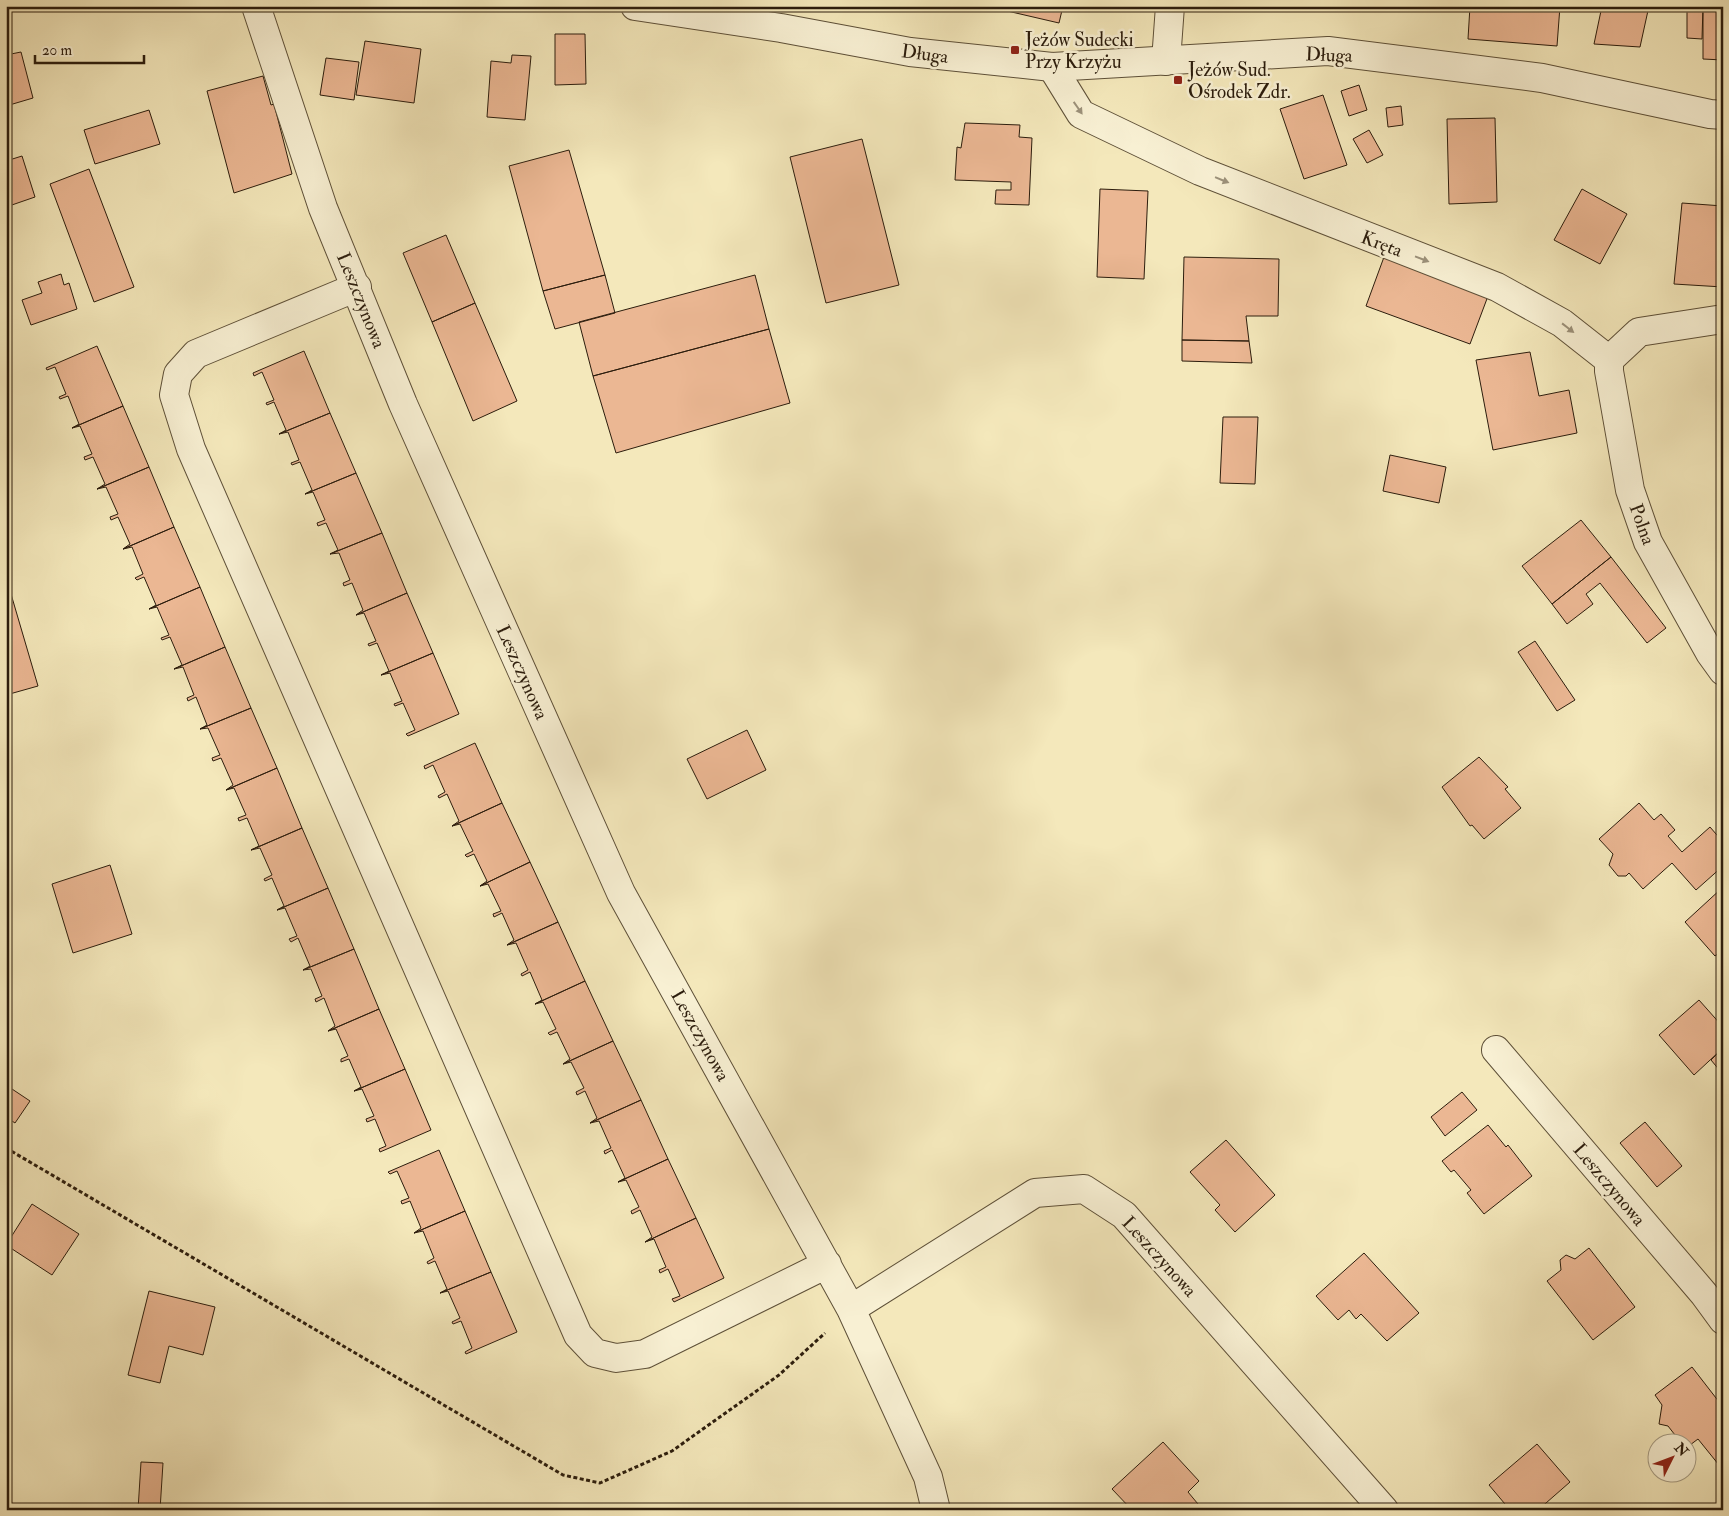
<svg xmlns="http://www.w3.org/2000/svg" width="1729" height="1516" viewBox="0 0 1729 1516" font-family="'IM FELL Double Pica',serif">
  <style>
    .building { fill: #ebb793; stroke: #2c1d0d }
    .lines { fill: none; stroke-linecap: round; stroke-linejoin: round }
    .minor-casing { stroke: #5e5038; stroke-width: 30 }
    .tertiary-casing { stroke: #5e5038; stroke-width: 30 }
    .path { stroke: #2c1d0d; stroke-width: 3; stroke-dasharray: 4 2.5; stroke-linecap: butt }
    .minor { stroke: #f8f0d3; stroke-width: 28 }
    .tertiary { stroke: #f8f0d3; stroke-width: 28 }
    .oneway { fill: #9c917a }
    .poi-dot { fill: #8f2418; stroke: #f8f0d3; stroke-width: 2 }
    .labels { text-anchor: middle; stroke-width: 5; stroke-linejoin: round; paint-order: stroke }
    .poi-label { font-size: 19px; fill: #2c1d0d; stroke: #f8f0d3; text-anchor: start }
    .street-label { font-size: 19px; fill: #2c1d0d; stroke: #f8f0d3 }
  </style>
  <rect width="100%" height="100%" fill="#f4e8bb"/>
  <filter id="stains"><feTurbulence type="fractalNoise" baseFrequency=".004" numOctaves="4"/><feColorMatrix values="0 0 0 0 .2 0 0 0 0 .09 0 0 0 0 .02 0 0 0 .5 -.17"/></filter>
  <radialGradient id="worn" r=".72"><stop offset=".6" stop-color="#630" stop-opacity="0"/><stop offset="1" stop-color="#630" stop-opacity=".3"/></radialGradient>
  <path class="building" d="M1003 6H1063L1059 23 1003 10Z
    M1470 6H1560L1557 46 1468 39Z
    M1602 6H1649L1640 47 1594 44Z
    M1687 6H1703L1702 39 1687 38Z
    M1703 6H1723V60L1703 59Z
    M555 34H585L586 84 555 85Z
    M365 41 421 49 414 103 356 95Z
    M21 52 33 98 6 106V55Z
    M512 55 531 56 525 120 487 117 491 61 511 63Z
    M326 58 359 62 354 100 320 95Z
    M263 76 271 105 274 104 292 174 234 193 207 91Z
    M1359 85 1367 110 1349 116 1341 91Z
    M1323 95 1347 165 1304 179 1280 109Z
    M1401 106 1403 125 1388 127 1386 108Z
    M149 110 160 144 95 164 84 130Z
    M1495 118 1497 202 1449 204 1447 119Z
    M965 123 1020 125 1019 137 1032 138 1029 205 995 204 996 190H1011V182L955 180 957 147 961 148Z
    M1369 130 1383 155 1367 163 1353 139Z
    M862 139 899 285 826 303 790 157Z
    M569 150 605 275 543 291 509 166Z
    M22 156 35 197 6 207V161Z
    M89 169 134 287 94 302 50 184Z
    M1100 189 1148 191 1144 279 1097 277Z
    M1582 189 1627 214 1600 264 1554 240Z
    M1682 203 1723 206V287L1674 284Z
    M446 235 475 303 432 322 403 253Z
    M1184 257 1279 259 1278 316H1246L1249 341 1182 340Z
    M1384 257 1488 296 1470 344 1366 306Z
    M61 274 64 285 69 283 77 309 31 325 22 300 42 293 38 282Z
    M605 275 615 313 555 329 543 291Z
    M755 275 769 329 593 376 579 322Z
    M475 303 517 401 473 421 432 322Z
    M769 329 790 403 616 453 593 376Z
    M1182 340 1249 341 1252 363 1182 361Z
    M97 346 123 406 72 428 79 424 68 396 60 399 59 397 66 394 55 367 47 370 46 368Z
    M304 351 330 413 279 434 286 430 274 402 267 405 266 403 274 400 262 372 254 376 253 373Z
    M1530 352 1539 396 1569 390 1577 433 1493 450 1476 360Z
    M123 406 149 467 97 489 105 484 93 457 85 460 84 457 92 454 80 426 72 428Z
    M330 413 356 473 305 494 312 490 300 462 292 465 291 463 299 460 288 432 279 434Z
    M1223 417H1258L1255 484 1220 483Z
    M1390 455 1446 467 1439 503 1383 491Z
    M149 467 174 527 123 549 130 544 118 517 111 520 110 517 118 514 106 487 97 489Z
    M356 473 382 533 330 554 338 550 326 523 318 526 317 523 325 520 313 492 305 494Z
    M1581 520 1611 557 1552 604 1522 566Z
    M174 527 200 587 149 609 156 605 144 577 137 580 135 578 143 574 132 547 123 549Z
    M382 533 407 593 356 615 363 610 352 583 344 586 343 583 350 580 339 553 330 554Z
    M1611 557 1666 628 1647 643 1600 583 1586 594 1593 604 1567 624 1552 604Z
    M6 577 38 686 6 695Z
    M200 587 225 647 174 669 182 665 170 637 162 640 161 638 169 635 157 607 149 609Z
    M407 593 433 653 381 675 389 671 377 643 369 646 368 644 376 641 364 613 356 615Z
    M1535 641 1575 700 1557 711 1518 652Z
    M225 647 251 708 200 729 207 725 196 697 188 701 187 698 194 695 183 667 174 669Z
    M433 653 459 714 408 736 406 734 415 730 403 703 395 706 394 704 402 701 390 673 381 675Z
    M251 708 277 768 226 790 233 785 221 758 213 761 212 758 220 755 208 728 200 729Z
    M747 730 766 770 707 799 687 759Z
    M475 743 502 803 452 826 459 821 447 794 439 798 438 796 445 792 433 765 425 769 424 766Z
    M1479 757 1508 787 1505 789 1521 808 1484 839 1472 825 1470 826 1442 787Z
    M277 768 302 828 251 850 259 846 247 818 239 821 238 818 246 815 234 788 226 790Z
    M502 803 530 862 480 886 487 881 474 854 467 857 465 855 473 851 460 824 452 826Z
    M1639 803 1654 820 1661 814 1675 830 1668 836 1682 852 1710 827 1723 842V866L1696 890 1672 863 1643 889 1629 873 1626 876H1618L1609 865 1613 854 1599 839Z
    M302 828 328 888 277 910 284 906 272 878 265 881 264 879 272 875 260 848 251 850Z
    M530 862 558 922 507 945 514 940 502 913 494 917 493 914 501 911 488 884 480 886Z
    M110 865 132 934 73 953 52 884Z
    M328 888 354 949 303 970 310 966 298 938 291 942 289 939 297 936 285 908 277 910Z
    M1722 888 1723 950 1715 956 1685 922Z
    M558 922 585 981 535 1004 542 1000 530 972 522 976 521 974 528 970 516 943 507 945Z
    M354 949 379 1009 328 1031 335 1026 324 998 316 1002 315 999 322 996 311 969 303 970Z
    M585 981 613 1041 563 1064 570 1059 557 1032 550 1035 548 1033 556 1029 543 1002 535 1004Z
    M1699 1000 1723 1027V1048L1694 1075 1659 1035Z
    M379 1009 405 1069 354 1091 361 1087 349 1059 341 1062V1059L348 1056 336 1029 328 1031Z
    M613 1041 641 1100 590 1123 597 1118 585 1091 577 1095 576 1092 584 1088 571 1062 563 1064Z
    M1723 1048V1071L1721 1072 1711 1060Z
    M405 1069 431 1130 380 1152 379 1149 386 1146 375 1119 367 1122 366 1119 374 1116 362 1089 354 1091Z
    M6 1085 30 1101 15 1123 6 1117Z
    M1462 1092 1477 1110 1445 1136 1431 1117Z
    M641 1100 668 1159 618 1182 625 1178 612 1150 605 1154 604 1151 611 1148 599 1121 590 1123Z
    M1645 1122 1682 1166 1657 1187 1620 1143Z
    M1488 1125 1506 1147 1508 1145 1532 1176 1484 1214 1467 1193 1471 1190 1454 1170 1451 1172 1442 1161Z
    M1226 1140 1275 1195 1235 1232 1215 1210 1220 1205 1190 1172Z
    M439 1150 465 1211 414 1233 421 1228 410 1201 402 1204 401 1201 409 1198 397 1171 390 1174 388 1172Z
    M668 1159 696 1218 645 1242 652 1237 640 1210 632 1214 631 1211 639 1207 626 1180 618 1182Z
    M32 1204 79 1234 52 1275 6 1245Z
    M465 1211 491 1272 440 1293 447 1289 435 1261 428 1264 427 1262 434 1258 423 1231 414 1233Z
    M696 1218 724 1278 674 1302 672 1299 680 1296 668 1269 660 1273 659 1270 666 1267 654 1239 645 1242Z
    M1589 1248 1635 1307 1593 1340 1547 1281 1561 1270 1560 1260 1566 1255 1575 1259Z
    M1364 1253 1419 1313 1387 1341 1361 1314 1356 1319 1349 1310 1338 1320 1316 1296Z
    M491 1272 517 1332 466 1354 465 1352 472 1348 461 1321 453 1324 452 1322 460 1318 448 1291 440 1293Z
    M149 1291 215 1307 203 1355 169 1346 160 1383 128 1375Z
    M1692 1367 1723 1407V1470L1698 1439 1686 1448V1444H1682L1668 1426 1659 1424 1662 1405 1655 1395Z
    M1163 1442 1199 1481 1188 1492 1203 1510H1132L1112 1489Z
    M1537 1444 1570 1482 1538 1510H1510L1489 1485Z
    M141 1462 163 1463 160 1510H138Z"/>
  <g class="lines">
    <defs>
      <path id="minor" d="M256 6 323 208 403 404 621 893 851 1309 928 1477 936 1510
        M1166 61 1170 6
        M1052 67 1081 114 1200 171 1497 287 1562 323 1609 360
        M357 287 196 354 178 374 174 395 191 449 578 1335 595 1353 616 1358 645 1354 827 1264
        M1609 360V371L1630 490 1648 542 1710 653 1723 671
        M1609 360 1639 332 1723 319
        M1496 1050 1704 1294 1723 1320
        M851 1309 1035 1193 1084 1189 1124 1215 1384 1510"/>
      <path id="tertiary" d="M635 6 781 28 910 52 1052 67 1328 51 1542 78 1710 114 1723 115"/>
    </defs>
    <use href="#minor" class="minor-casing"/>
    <use href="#tertiary" class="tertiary-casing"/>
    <path class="path" d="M6 1148 563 1475 600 1483 672 1451 779 1375 825 1333"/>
    <use href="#minor" class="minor"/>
    <use href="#tertiary" class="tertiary"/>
  </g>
  <defs><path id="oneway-solid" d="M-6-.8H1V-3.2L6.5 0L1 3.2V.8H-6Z" transform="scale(1.25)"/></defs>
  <g class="oneway">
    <use href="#oneway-solid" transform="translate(1078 108) rotate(55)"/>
    <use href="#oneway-solid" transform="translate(1222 180) rotate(22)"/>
    <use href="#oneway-solid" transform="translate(1422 259) rotate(21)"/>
    <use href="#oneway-solid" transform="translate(1568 328) rotate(38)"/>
  </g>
  <g class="poi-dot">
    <rect x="1010" y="45" width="10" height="10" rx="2.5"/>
    <rect x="1173" y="75" width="10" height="10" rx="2.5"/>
  </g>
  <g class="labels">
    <g class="poi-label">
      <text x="1025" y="46">Jeżów Sudecki<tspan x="1025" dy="22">Przy Krzyżu</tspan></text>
      <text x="1188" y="76">Jeżów Sud.<tspan x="1188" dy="22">Ośrodek Zdr.</tspan></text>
    </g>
    <g class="street-label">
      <text transform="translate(925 53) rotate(7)" y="7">Długa</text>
      <text transform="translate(1329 54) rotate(2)" y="7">Długa</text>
      <text transform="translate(1382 243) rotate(21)" y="7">Kręta</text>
      <text transform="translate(362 300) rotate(68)" y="7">Leszczynowa</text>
      <text transform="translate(1643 524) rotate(70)" y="7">Polna</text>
      <text transform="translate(523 672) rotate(66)" y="7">Leszczynowa</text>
      <text transform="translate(701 1035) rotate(61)" y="7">Leszczynowa</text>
      <text transform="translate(1610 1184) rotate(50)" y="7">Leszczynowa</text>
      <text transform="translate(1160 1256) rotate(48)" y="7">Leszczynowa</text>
    </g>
  </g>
  <rect width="1729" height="1516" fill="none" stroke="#f4e8bb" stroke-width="25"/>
  <rect x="8" y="8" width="1714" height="1501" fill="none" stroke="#2c1d0d" stroke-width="2.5"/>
  <rect x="12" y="12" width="1704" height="1491" fill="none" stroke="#2c1d0d"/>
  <g transform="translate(1672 1458) rotate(48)"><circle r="24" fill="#f8f0d3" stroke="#a69c84"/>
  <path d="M0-4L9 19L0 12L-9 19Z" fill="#8f2418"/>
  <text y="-8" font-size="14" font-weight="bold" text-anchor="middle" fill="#2c1d0d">N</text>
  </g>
  <path d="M35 55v8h109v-8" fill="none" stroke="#2c1d0d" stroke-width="2.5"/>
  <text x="42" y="55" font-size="15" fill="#2c1d0d" stroke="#f8f0d3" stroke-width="4" paint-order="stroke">20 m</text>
  <rect width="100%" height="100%" filter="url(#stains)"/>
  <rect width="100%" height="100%" fill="url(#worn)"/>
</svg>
